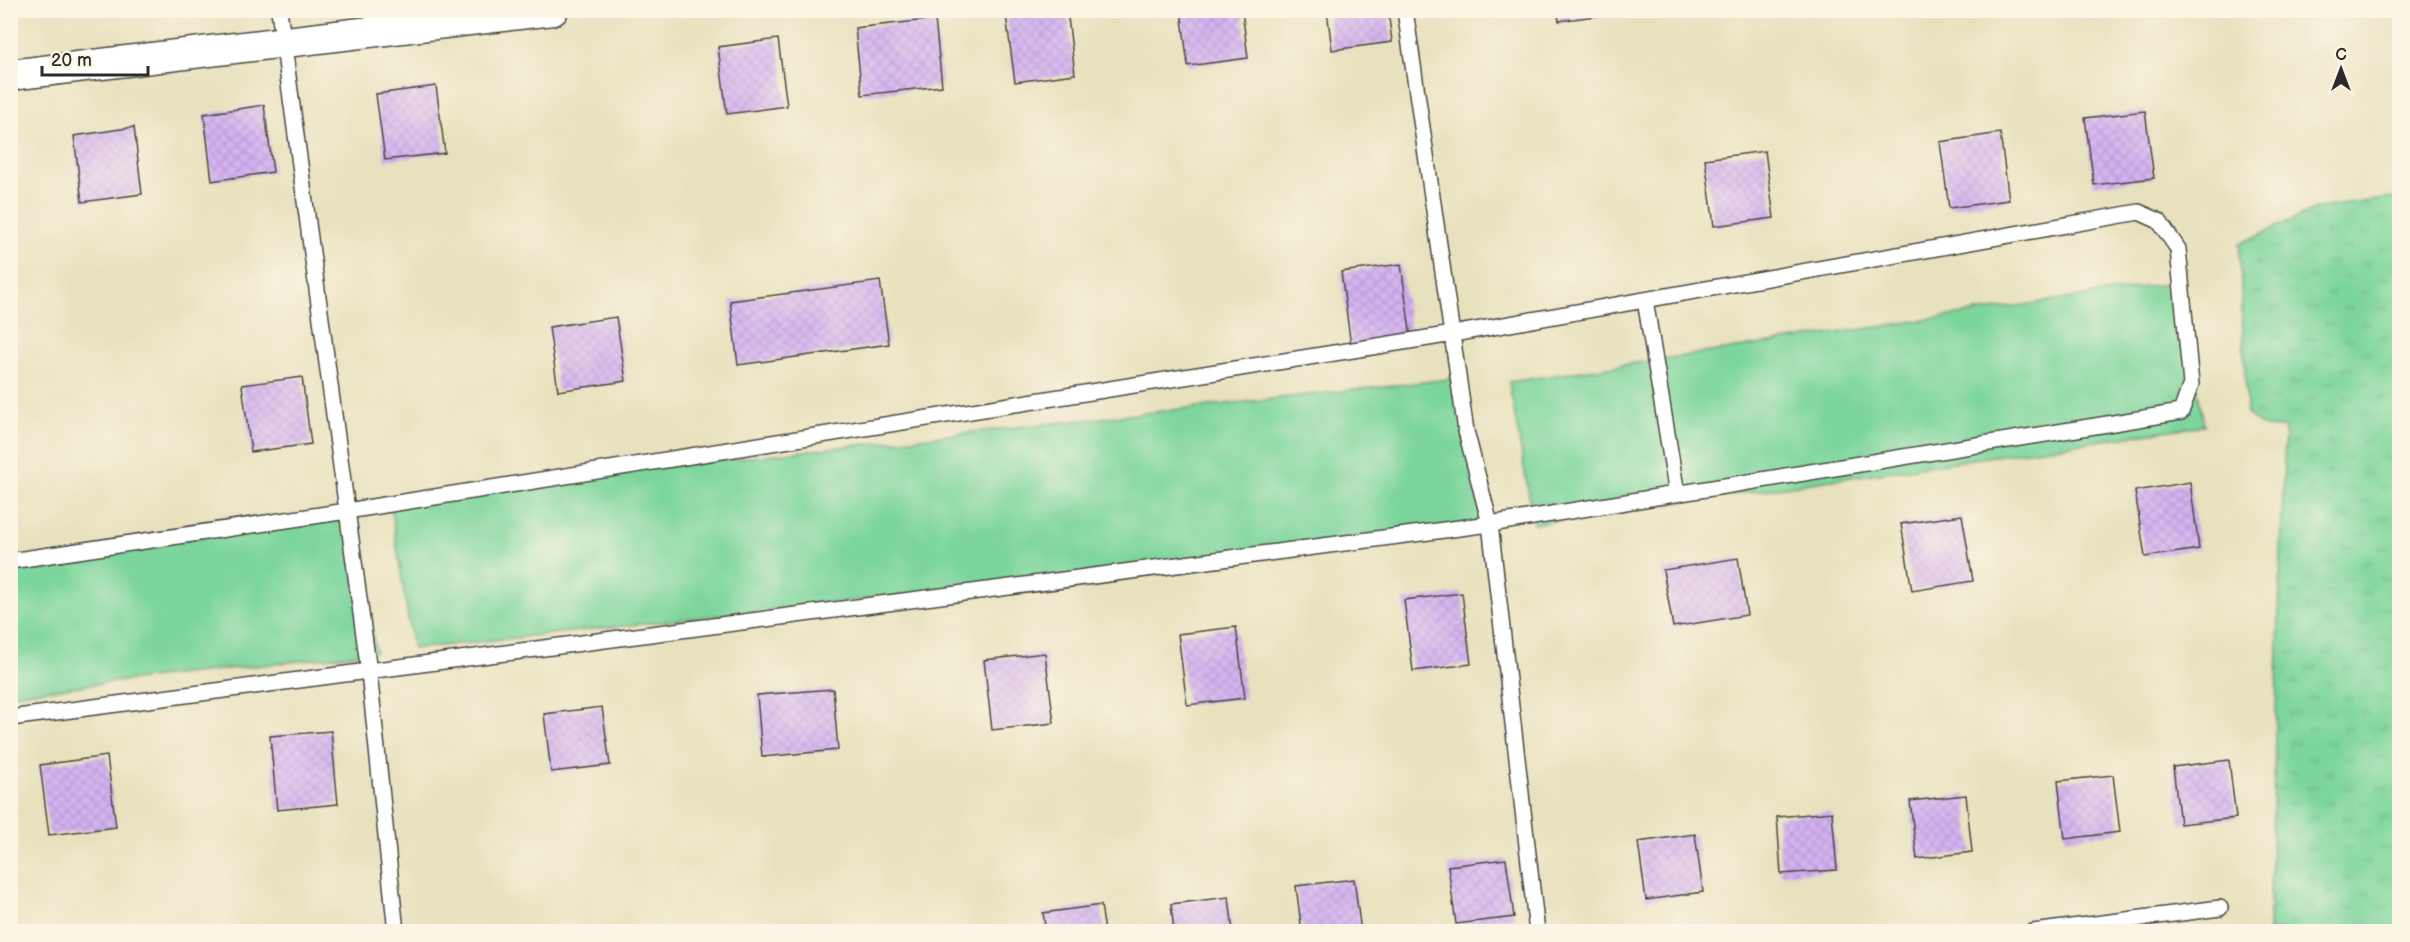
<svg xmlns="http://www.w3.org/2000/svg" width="2410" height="942" viewBox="0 0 2410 942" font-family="'Balsamiq Sans',sans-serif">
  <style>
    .grass { fill: url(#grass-tufts); stroke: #548063; stroke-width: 1.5 }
    .park { fill: #7cd59b; stroke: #548063; stroke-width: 1.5 }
    .building { fill: url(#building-cross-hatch) }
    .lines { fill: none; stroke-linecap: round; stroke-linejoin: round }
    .service-casing { stroke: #474641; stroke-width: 18 }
    .minor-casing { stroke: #474641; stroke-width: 33 }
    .service { stroke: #fff; stroke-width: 15 }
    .minor { stroke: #fff; stroke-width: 30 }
  </style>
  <defs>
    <pattern id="grass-tufts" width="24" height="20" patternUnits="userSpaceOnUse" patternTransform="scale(1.5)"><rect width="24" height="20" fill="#7cd59b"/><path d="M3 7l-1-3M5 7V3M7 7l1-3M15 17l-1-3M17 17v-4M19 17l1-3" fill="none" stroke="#6bb786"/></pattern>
    <pattern id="building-cross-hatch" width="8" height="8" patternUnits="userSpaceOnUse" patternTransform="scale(1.5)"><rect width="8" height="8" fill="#d4b2f1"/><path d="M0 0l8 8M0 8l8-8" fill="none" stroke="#b699cf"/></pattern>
  </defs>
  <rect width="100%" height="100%" fill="#fcf5e5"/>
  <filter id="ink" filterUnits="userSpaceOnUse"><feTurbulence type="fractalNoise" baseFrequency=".0167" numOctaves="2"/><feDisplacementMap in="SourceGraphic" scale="12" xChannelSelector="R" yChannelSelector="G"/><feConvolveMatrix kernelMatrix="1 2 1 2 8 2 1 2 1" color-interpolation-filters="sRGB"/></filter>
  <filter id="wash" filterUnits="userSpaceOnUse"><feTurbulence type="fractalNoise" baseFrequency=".008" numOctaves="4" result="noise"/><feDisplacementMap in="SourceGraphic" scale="24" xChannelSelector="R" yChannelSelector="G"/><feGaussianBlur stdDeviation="1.35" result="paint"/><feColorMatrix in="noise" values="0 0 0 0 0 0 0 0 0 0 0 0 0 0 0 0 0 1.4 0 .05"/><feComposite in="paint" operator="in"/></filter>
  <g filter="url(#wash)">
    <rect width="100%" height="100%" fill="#e8e1be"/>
    <path class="grass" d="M2399 197V931H2269L2285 428 2264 427 2247 414 2239 244 2318 208Z"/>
    <path class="park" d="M2178 282 2204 425 1534 524 1509 382Z
      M1459 378 1483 531 413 649 389 497Z
      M348 518 376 652 11 694 10 562Z"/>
    <g id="blocks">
      <path class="building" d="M1043 10H1067L1075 74 1015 82 1006 15Z
        M1181 10H1242L1248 58 1188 66Z
        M1327 10H1388L1392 42 1332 50Z
        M1557 10H1618L1619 13 1559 21Z
        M935 19 942 86 862 95 855 28Z
        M778 39 787 106 727 114 718 47Z
        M436 86 445 153 385 160 376 94Z
        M264 105 273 172 212 181 204 114Z
        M2145 111 2154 178 2094 185 2085 118Z
        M134 127 142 194 82 202 74 136Z
        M2000 133 2009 200 1949 208 1940 142Z
        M1765 151 1774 218 1714 226 1705 159Z
        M1401 264 1411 338 1351 346 1341 272Z
        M880 281 889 344 738 365 730 301Z
        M616 317 626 381 558 391 549 327Z
        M302 377 311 444 251 452 242 385Z
        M2190 482 2199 549 2145 557 2135 491Z
        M1962 515 1973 581 1912 591 1901 524Z
        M1738 558 1747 615 1673 627 1663 570Z
        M1462 593 1471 664 1413 671 1404 600Z
        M1236 627 1245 698 1187 705 1178 634Z
        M1045 653 1054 723 992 730 984 660Z
        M833 689 838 750 762 757 757 695Z
        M602 707 610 765 551 772 544 714Z
        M331 731 338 804 277 810 270 736Z
        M107 756 116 827 49 835 40 765Z
        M2229 760 2236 818 2180 824 2173 767Z
        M2113 775 2120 832 2065 839 2058 781Z
        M1966 795 1972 852 1917 859 1910 801Z
        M1832 812 1837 870 1781 874 1777 817Z
        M1695 834 1703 892 1646 900 1638 842Z
        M1506 859 1514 917 1456 924 1448 866Z
        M1354 879 1361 932H1302L1296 886Z
        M1229 897 1233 932H1174L1171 904Z
        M1101 905 1105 932H1046L1043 913Z"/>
    </g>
  </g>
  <g filter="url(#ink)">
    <use href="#blocks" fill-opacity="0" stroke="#474641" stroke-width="1.5"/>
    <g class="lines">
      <defs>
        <path id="service" d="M279 10 369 672 396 932
          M1405 10 1466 431 1490 524 1537 932
          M1645 300 1677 494
          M10 561 347 511 1453 334 2139 212 2159 221 2178 249 2191 384 2181 412 1490 524 10 718
          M2033 932 2220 908"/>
        <path id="minor" d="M10 75 553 10"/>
      </defs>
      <use href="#service" class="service-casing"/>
      <use href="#minor" class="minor-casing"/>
      <use href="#service" class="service"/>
      <use href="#minor" class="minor"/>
    </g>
  </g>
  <rect width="2410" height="942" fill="none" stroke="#fcf5e5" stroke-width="36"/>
  <g transform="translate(2341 69)" stroke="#fcf5e5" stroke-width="4.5" paint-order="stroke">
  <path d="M0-4.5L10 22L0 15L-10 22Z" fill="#2b2b2b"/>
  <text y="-9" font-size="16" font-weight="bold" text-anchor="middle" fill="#2b2b2b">С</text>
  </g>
  <path d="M42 66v9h106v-9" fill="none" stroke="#2b2b2b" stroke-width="3"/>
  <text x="51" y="66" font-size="18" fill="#2b2b2b" stroke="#fcf5e5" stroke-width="4.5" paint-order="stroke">20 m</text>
</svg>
